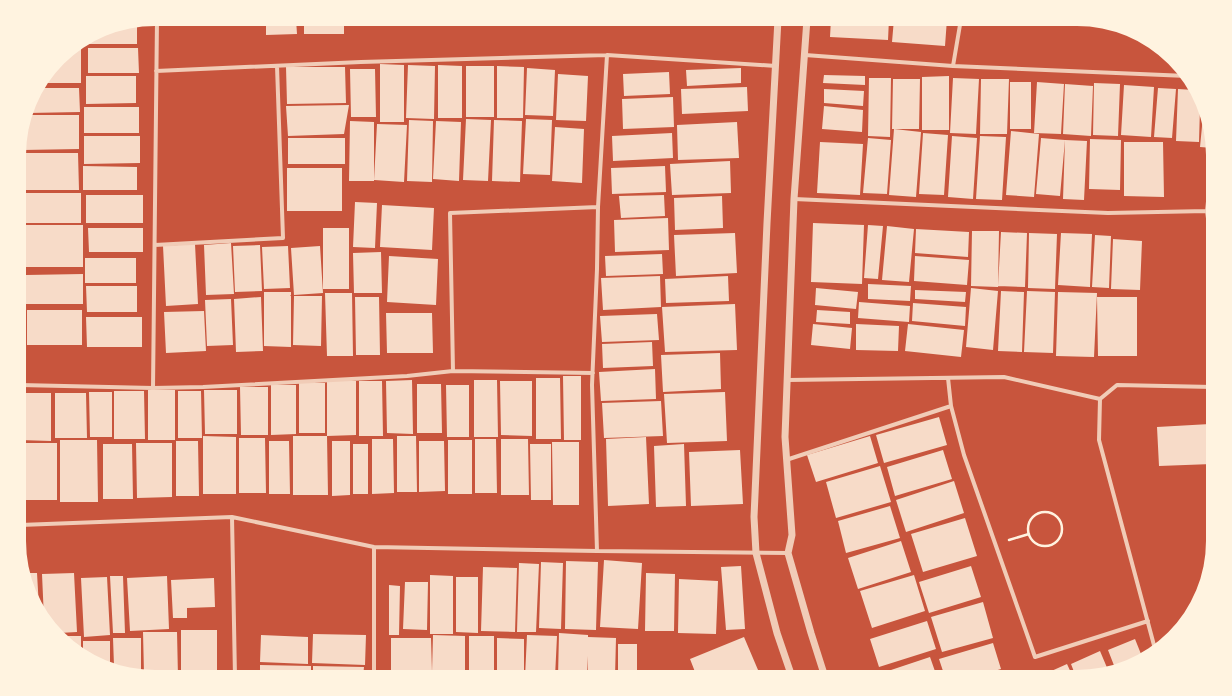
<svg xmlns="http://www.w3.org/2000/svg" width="1232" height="696" viewBox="0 0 1232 696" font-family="Helvetica,sans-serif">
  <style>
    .building { fill: #f7dbc8 }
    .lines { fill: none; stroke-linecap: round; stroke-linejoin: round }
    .path { stroke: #fff3e0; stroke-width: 2.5 }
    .minor { stroke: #f1ccb7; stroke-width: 4 }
    .tertiary { stroke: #f1ccb7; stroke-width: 7 }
  </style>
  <rect width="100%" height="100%" fill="#c8553d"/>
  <path class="building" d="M223 19H260V24L223 23Z
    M266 19H296L297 34 266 35Z
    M304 19H344V34H304Z
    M355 19H401V21L355 22Z
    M404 19H439L440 22 404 23Z
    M483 19H526V20L483 21Z
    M831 19H889L888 40 830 37Z
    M894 19H947L945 46 892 42Z
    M134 23H137V44H89V38L103 29Z
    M81 43V83H42L65 53Z
    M88 48H138L139 73H88Z
    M380 64 404 65V122H380Z
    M408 65 435 66 434 119 406 118Z
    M438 65 462 66V118H438Z
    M466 66H494V117H466Z
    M497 66 524 67 523 118H497Z
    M286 67H345L346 103 287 104Z
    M527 68 555 70 553 116 525 115Z
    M741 68V83L687 86 686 70Z
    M350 69H375L376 117H351Z
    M669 72 670 94 624 96 623 74Z
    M558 74 588 76 586 121 556 120Z
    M824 75 865 76V85L823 83Z
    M86 76H136V103L86 104Z
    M949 76V130H922V77Z
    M869 78H891L890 137 868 136Z
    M953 78 979 79 976 134 950 133Z
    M893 79H920L919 129H892Z
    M981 79H1009L1007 134H980Z
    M1010 82H1031V129H1010Z
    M1037 82 1064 84 1061 134 1034 133Z
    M1094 83 1120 84 1118 136 1093 135Z
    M1065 84 1093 86 1091 136 1063 134Z
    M1124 85 1154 87 1151 137 1121 135Z
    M747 87 748 111 682 114 681 89Z
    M38 88H79L80 112 28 113 33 95Z
    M1158 88 1176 89 1172 138 1154 137Z
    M824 89 864 91 863 106 824 103Z
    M1178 89 1194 90 1200 108 1199 142 1176 141Z
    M673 97 674 127 623 129 622 99Z
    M349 105 344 134 288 136 286 106Z
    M824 106 863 110 862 132 822 129Z
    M84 107H139V133H84Z
    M27 115H79V149L23 150V128Z
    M1203 116 1213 146V148L1200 147Z
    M466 119 491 120 488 181 463 180Z
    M526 119 552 120 550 175 523 174Z
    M409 120 433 121 432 182 407 181Z
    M494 120 522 121 520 182 492 181Z
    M350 121 374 122V181H349Z
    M436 121 461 122 459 181 433 179Z
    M737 122 739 158 678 160 677 125Z
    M377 124 407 125 404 182 374 180Z
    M555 127 584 129 582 183 552 181Z
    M894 129 921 132 916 197 889 195Z
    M1011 131 1039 134 1034 197 1006 195Z
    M672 133 673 158 613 161 612 136Z
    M923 133 948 135 944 195 919 194Z
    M84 136H140V163L84 164Z
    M952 136 977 138 973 199 948 197Z
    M980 136 1006 137 1002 200 976 199Z
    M288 138H345V164H288Z
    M868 138 891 140 887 194 863 193Z
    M1041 138 1065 140 1060 196 1036 194Z
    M1090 139 1121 140 1120 190 1089 189Z
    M1065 140 1087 141 1084 200 1063 199Z
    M820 142 863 144 860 195 817 193Z
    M1124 142H1163L1164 197 1124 196Z
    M25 153H78L79 190H25Z
    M730 161 731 193 672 195 670 164Z
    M83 166 137 167V190H83Z
    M665 166 666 192 612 194 611 168Z
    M287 168H342V211H287Z
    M23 193H81V223H24Z
    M86 195H143V223H86Z
    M664 195 665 216 621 218 619 196Z
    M722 196 723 228 675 230 674 198Z
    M355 202 377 203 375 248 353 247Z
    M382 205 434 208 432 250 380 247Z
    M668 218 669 250 615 252 614 220Z
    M813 223 864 225 862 284 811 282Z
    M21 225H83V267H21Z
    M868 225 883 226 878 279 864 278Z
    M887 226 914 229 909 282 882 280Z
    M88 228H143V252H89Z
    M323 228H349V289H323Z
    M916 229 969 232 968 257 915 253Z
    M972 231H999L998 287 971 286Z
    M1001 232 1027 233 1025 287 998 286Z
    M735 233 737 273 676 276 674 235Z
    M1029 233 1057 234 1055 289 1028 288Z
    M1061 233 1092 234 1090 287 1058 285Z
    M1095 235 1111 236 1109 288 1092 287Z
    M1113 239 1142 241 1140 290 1111 289Z
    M231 243 234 294 206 295 204 245Z
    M195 244 198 304 166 306 163 246Z
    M260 245 262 291 235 292 233 246Z
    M288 246 290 288 264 289 262 247Z
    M320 246 323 293 294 295 291 248Z
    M381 252 382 293H354L353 253Z
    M662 254 663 274 606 276 605 256Z
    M389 256 438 259 436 305 387 302Z
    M915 256 969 260 967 285 914 281Z
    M85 258H136V283H85Z
    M83 274V304H26V275Z
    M660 276 661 307 603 310 601 278Z
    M728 276 729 301 666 303 665 279Z
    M868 284 911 286 910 301 868 299Z
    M86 286H137V312H87Z
    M816 288 858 292 856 309 815 305Z
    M971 288 998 291 993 350 966 347Z
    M915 290 966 292 965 302 915 299Z
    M1001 291 1024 292 1022 352 998 351Z
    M1027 291 1055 292 1053 353 1024 352Z
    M264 292H291V295H290L291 296V347L264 346Z
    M1058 292 1097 293 1094 357 1056 356Z
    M325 293H352L353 356H327Z
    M294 296H322L321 346 293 345Z
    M261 297 263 351 236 352 234 299Z
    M355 297H379L380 355H356Z
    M1097 297H1137V356H1098Z
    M231 299 233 345 207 346 205 300Z
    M859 302 910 306 909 322 858 318Z
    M913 303 966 307 965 326 912 321Z
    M735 304 737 350 665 352 662 307Z
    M27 310H82V345H27Z
    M817 310 850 312V324L816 322Z
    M204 311 206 351 166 353 164 312Z
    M386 313H432L433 353H387Z
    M657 314 659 340 602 342 600 316Z
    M86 317H142V347H87Z
    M813 324 852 328 850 349 811 345Z
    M856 324 899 326 898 351 856 350Z
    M908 324 964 330 961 357 905 351Z
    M652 342 653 366 603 368 602 344Z
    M720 353 721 389 663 392 661 355Z
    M655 369 656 399 601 401 599 372Z
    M563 376H581V440H564Z
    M536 378H560L561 439H536Z
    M412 380 413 434 387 433 386 381Z
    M474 380H497L498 437H474Z
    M327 381H356V435L327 436Z
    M359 381H382L383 436H359Z
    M500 381H532V436L501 435Z
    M299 383H325V433H299Z
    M417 384H441L442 433H417Z
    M271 385H296V434L271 435Z
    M446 385H469V437H447Z
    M240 387H268V435H241Z
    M148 390H175V440H148Z
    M204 390H237V434H205Z
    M114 391H144L145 439H114Z
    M178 391H201L202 438H178Z
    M89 392H112V437H90Z
    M725 392 727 441 667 443 664 394Z
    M20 393H51V441L20 440Z
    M55 393H86L87 438H55Z
    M661 401 663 436 604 438 602 403Z
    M939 417 947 445 884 463 876 435Z
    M1210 424 1212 464 1159 466 1157 427Z
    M203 436 236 437V494H203Z
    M293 436H327L328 495H293Z
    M397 436H416L417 492H397Z
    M870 436 878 463 816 482 807 455Z
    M646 437 649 504 608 506 606 439Z
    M239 438H265L266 493H239Z
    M372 439H393L394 493 372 494Z
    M475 439H496L497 493H475Z
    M501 439H528L529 495H501Z
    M60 440H97L98 502H60Z
    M448 440H472V494H448Z
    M176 441H198L199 496H176Z
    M269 441H289L290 494H269Z
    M332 441H350V495L332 496Z
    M419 441H444L445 491 419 492Z
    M552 442H579V505H553Z
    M20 443H57V500H20Z
    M136 443H172V497L137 498Z
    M103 444H132L133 499H103Z
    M353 444H368V494H353Z
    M530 444H551V500H531Z
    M684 444 686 506 656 507 654 446Z
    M740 450 743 504 691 506 689 452Z
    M943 450 952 479 895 496 887 467Z
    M880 466 891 502 836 518 826 482Z
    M954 481 964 513 906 532 896 500Z
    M890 506 900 538 846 553 838 521Z
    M965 518 977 556 923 572 911 534Z
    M901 541 911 572 858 589 848 558Z
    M604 560 642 563 638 629 600 627Z
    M566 561 598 562 596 630 565 629Z
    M541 562 563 563 561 629 539 628Z
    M519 563 539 564 536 632H517Z
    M741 566 745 629 726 630 721 567Z
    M971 566 981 597 929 613 919 582Z
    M483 567 517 568 515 632 481 631Z
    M26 573H37L39 608Z
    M74 573 77 632 59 633 44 619 42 574Z
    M646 573 675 574 674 631H645Z
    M430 575 453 576V634H430Z
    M914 575 925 611 872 628 860 591Z
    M110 576H123L125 633H113Z
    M167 576 169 629 130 631 127 578Z
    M107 577 110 635 84 637 81 578Z
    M456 577H478V633L456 632Z
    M214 578 215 607 187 608V618H173L171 580Z
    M679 579 718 581 716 634 678 633Z
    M405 582H428L427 630 403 629Z
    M389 585 400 586 399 635H389Z
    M983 602 993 638 942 652 931 617Z
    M927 621 936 649 879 667 870 639Z
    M181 630H217V677H181Z
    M143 632H177L178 677H155L144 674Z
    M559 633 588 635V637L616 638 615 677H588L587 656V677H558Z
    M313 634 366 635 365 665 312 663Z
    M261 635 308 637V664L260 662Z
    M433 635 465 636V677H391V638H431L432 672Z
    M527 635 557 636 555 677H525Z
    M62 636H81V653Z
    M469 636H494V677H469Z
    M744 637 761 677H697L690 659Z
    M113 638H141V673L114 666Z
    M497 638 524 639V677H497Z
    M1135 639 1143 659 1115 668 1108 650Z
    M83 641H110V665L87 659 83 655Z
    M993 643 1001 669 975 677H945L939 659Z
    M618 644H637V677H618Z
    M1100 651 1108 670 1086 677H1076L1071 664Z
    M930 657 937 677H883L882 673Z
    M1067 664 1073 677H1038Z
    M260 665 311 666V677H260Z
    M313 666 364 667 363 677H313Z"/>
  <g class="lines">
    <path class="path" d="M1028 529a17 17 0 1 1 34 0a17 17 0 1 1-34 0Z
      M1009 540 1029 534"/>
    <path class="minor" d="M805 55 953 66 1187 76
      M953 66 961 19
      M156 71 361 62 607 55
      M794 199 1108 213 1207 211 1211 173 1213 172
      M1207 211 1211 241 1213 242
      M155 245 283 238 277 66
      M453 371 593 373
      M948 378 951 406 964 455 1035 657 1148 621
      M788 380 1004 377 1100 399
      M20 385 153 388 203 387 407 376 453 371 450 213 598 207
      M153 388 157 19
      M1100 399 1099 440 1155 649
      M1100 399 1117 385 1213 387
      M786 460 951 406
      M232 517 235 677
      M20 525 232 517 374 547 597 551 788 553
      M597 551 592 385 597 269 598 207 607 55 776 66
      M374 677V547"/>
    <path class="tertiary" d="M778 19 767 223 754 517 756 553 777 633 792 677
      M807 19 794 199 785 437 792 535 788 553 811 633 825 677"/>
  </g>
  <path d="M0 0H1232V696H0ZM155 26H1077A129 129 0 0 1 1206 155V541A129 129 0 0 1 1077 670H155A129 129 0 0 1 26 541V155A129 129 0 0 1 155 26Z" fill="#fff3e0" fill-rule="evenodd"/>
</svg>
